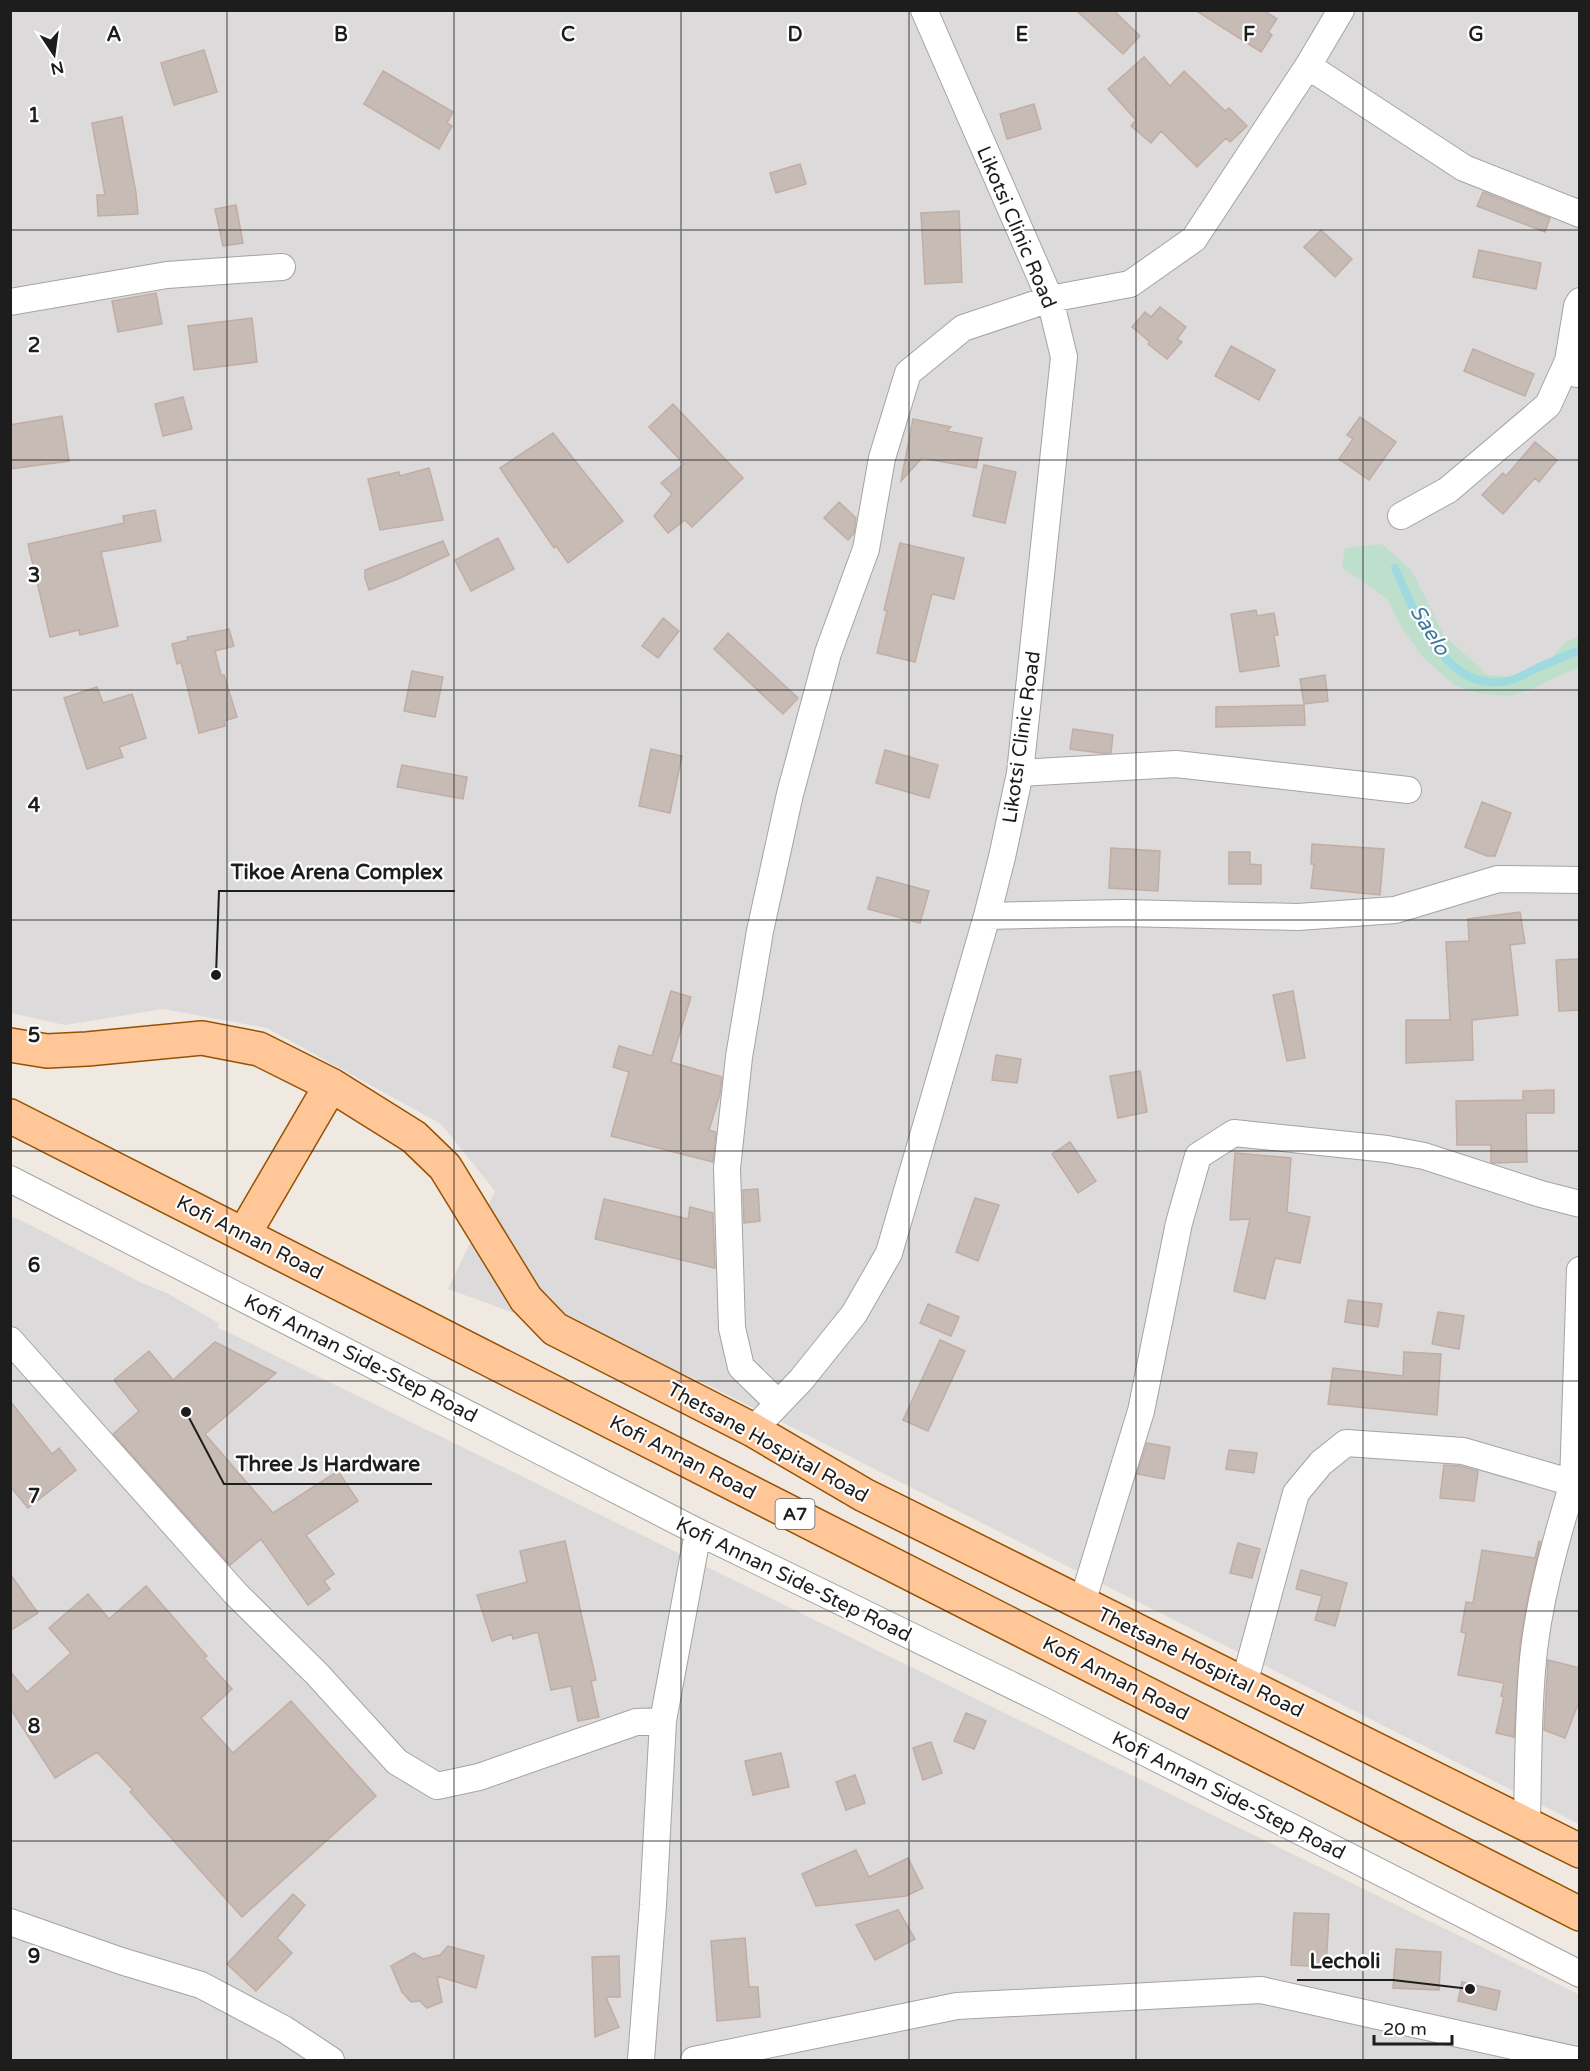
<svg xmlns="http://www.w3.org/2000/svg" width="1590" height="2071" viewBox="0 0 1590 2071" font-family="'Varela Round',sans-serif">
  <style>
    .residential { fill: #dcdada }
    .wetland { fill: #bedfcc }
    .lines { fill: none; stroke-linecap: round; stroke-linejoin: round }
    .stream { stroke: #9fdae1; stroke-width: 8 }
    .building { fill: #c7bbb5; stroke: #c2ada4; stroke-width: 1.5 }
    .minor-casing { stroke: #a4a4a4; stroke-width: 28 }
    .major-casing { stroke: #975200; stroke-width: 36 }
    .minor { stroke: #fff; stroke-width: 26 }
    .major { stroke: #ffc698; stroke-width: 33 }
    .grid { fill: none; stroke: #1d1d1d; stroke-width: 1.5; stroke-opacity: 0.55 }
    .labels { text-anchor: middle; stroke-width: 4.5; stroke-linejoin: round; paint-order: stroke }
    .shield { fill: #fff; stroke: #616161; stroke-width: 1.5 }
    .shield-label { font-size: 18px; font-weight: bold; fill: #1d1d1d }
    .street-label { font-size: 20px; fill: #1d1d1d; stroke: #fff }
    .water-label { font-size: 21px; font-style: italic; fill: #3c779c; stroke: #fff }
    .grid-label { font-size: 20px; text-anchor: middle; font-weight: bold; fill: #1d1d1d; stroke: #fff; stroke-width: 4.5; stroke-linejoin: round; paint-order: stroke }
    .leader { fill: none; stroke: #1d1d1d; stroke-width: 2 }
    .callout-dot { fill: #1d1d1d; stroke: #fff; stroke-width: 2 }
    .callout-label { font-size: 21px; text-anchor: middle; font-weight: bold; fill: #1d1d1d; stroke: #fff; stroke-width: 4.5; stroke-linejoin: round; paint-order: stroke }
  </style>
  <rect width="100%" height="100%" fill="#efe9e2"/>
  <path class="residential" d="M11 11H1579V1824L696 1379 448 1289 495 1191 441 1124 267 1028 163 1009 65 1025 11 1013Z
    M11 1216 38 1229 142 1283 167 1293 220 1324 217 1327 1580 1995 1579 2060H11Z"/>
  <path class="wetland" d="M1382 544 1412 571 1443 634 1487 675 1517 677 1548 663 1564 643 1579 636V668L1560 675 1534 688 1508 696 1477 693 1454 685 1423 657 1401 627 1387 599 1342 567 1345 548Z"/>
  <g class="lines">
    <path class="stream" d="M1395 568C1415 614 1448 698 1512 680 1521 677 1529 672 1537 668 1551 662 1565 656 1580 650"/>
  </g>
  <path class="building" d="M1076 10H1113L1140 36 1123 54Z
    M1195 10H1263L1277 19 1268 32 1272 35 1261 52Z
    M204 50 217 92 174 105 161 63Z
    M1144 57 1170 86 1184 71 1225 111 1229 108 1247 126 1230 142 1226 138 1197 167 1161 131 1151 143 1131 126 1136 120 1108 89Z
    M383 71 453 112 447 123 452 126 439 149 364 104Z
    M1034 104 1041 129 1007 139 1000 114Z
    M122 117 136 193 138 214 98 216 97 195H105L92 123Z
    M800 164 806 184 776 193 770 173Z
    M1483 192 1550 218 1545 232 1477 206Z
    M236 205 243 243 223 246 215 209Z
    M959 211 962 282 925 284 921 213Z
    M1321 230 1352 259 1335 277 1304 247Z
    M1479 250 1541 263 1536 289 1473 277Z
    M156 293 162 324 118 332 112 301Z
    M1160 307 1186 327 1177 339 1182 342 1167 359 1148 344 1150 342 1132 327 1145 312 1151 317Z
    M252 318 257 362 194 370 188 326Z
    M1231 346 1275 370 1259 400 1215 376Z
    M1473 349 1534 374 1525 396 1464 371Z
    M183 397 192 429 163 436 155 404Z
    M673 404 743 478 692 527 685 520 668 533 654 516 672 494 661 483 684 464 649 427Z
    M62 416 69 461 10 469V425Z
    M1360 417 1396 442 1369 480 1339 459 1353 439 1347 435Z
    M913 419 951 427 947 431 982 438 976 468 922 458 901 481Z
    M553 433 623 521 568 563 556 546 554 548 500 468Z
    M1535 442 1557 460 1539 482 1535 478 1503 514 1482 495 1503 473 1506 476Z
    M984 465 1016 472 1005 523 973 516Z
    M429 468 443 520 380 530 368 479 399 472 400 476Z
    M839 502 856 518 854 533 848 540 824 518Z
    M155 510 161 541 101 552 118 626 80 635 79 630 50 637 28 544 124 523 123 516Z
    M498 538 514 569 471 591 455 560Z
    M443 541 449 555 400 578 369 590 365 578V570Z
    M900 543 964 558 954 599 932 594 915 662 877 653 887 611 884 610Z
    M1256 610 1257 616 1274 613 1278 635H1274L1279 666 1240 672 1231 614Z
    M663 618 679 631 658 658 642 646Z
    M229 629 234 646 215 651 221 675H224L237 717 224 721 225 726 199 733 181 662 177 664 172 644 188 640 187 637Z
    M728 633 798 698 783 714 714 649Z
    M412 671 443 677 435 717 404 711Z
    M1325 675 1328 701 1304 704 1300 679Z
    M97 687 103 703 132 694 146 738 119 747 123 757 87 769 64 698Z
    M1304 705 1305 725 1216 727V707Z
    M1073 729 1113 735 1111 753H1101L1070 749Z
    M651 749 682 756 670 813 639 806Z
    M885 750 938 765 929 798 876 783Z
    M402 765 467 777 463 799 397 787Z
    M1482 802 1511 813 1495 856H1487L1465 847Z
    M1312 844 1384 849 1380 895 1311 888 1314 864H1311Z
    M1111 848 1160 851 1158 891 1109 888Z
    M1229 852H1250V864L1261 865V884H1229Z
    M877 877 929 891 920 923 868 909Z
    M1520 912 1525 943 1510 945 1518 1015 1472 1020 1473 1060 1406 1063V1020H1450L1446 942 1469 941 1468 919Z
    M1580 959V1010L1559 1011 1556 960Z
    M671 991 691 997 671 1062 722 1077 720 1094 709 1130 716 1132 713 1162 611 1136 629 1072 613 1067 619 1046 652 1056Z
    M1293 991 1305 1058 1287 1061 1273 995Z
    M996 1055 1021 1059 1017 1083 992 1080Z
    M1140 1071 1147 1112 1118 1118 1110 1076Z
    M1554 1090V1113H1526L1527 1162 1493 1163 1491 1162V1145H1457L1456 1101 1523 1100V1091Z
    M1070 1142 1096 1181 1078 1193 1052 1154Z
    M1235 1153 1291 1158 1287 1212 1310 1217 1300 1263 1275 1258 1265 1299 1234 1291 1250 1219 1230 1220Z
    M758 1189 760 1221 744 1223 743 1190Z
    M975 1198 999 1205 978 1261 956 1252Z
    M604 1199 688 1219 690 1207 713 1213 715 1268 595 1239Z
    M1348 1300 1382 1304 1378 1327 1345 1322Z
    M928 1304 959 1317 951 1336 920 1323Z
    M1438 1312 1464 1316 1459 1349 1432 1344Z
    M940 1340 965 1351 928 1431 903 1420Z
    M215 1342 276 1373 205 1434 273 1513 338 1471 358 1501 306 1535 334 1574 324 1581 330 1589 308 1605 261 1539 230 1565 113 1434 139 1411 114 1380 149 1351 173 1380Z
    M1404 1352 1441 1354 1437 1415 1328 1404 1333 1368 1403 1376Z
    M10 1401 52 1454 59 1448 76 1470 28 1508 10 1486Z
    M1147 1443 1170 1447 1164 1479 1137 1474Z
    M1229 1450 1257 1453 1254 1473 1226 1469Z
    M1444 1465 1460 1466 1478 1471 1474 1501 1440 1498Z
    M565 1541 596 1680 591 1681 599 1717 578 1721 571 1686 551 1690 538 1632 513 1639 512 1634 492 1641 477 1595 527 1582 520 1551Z
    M1539 1541 1541 1542 1528 1596 1520 1645 1514 1737 1496 1733 1504 1697 1501 1696 1504 1683 1458 1675 1466 1633 1461 1632 1466 1602 1473 1603 1482 1550 1535 1558Z
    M1238 1543 1260 1549 1252 1578 1230 1573Z
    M1301 1570 1347 1583 1335 1626 1315 1620 1322 1596 1296 1589Z
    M10 1574 38 1613 10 1631Z
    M146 1586 207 1656 204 1658 232 1689 201 1718 233 1753 291 1701 376 1796 242 1917 130 1792 133 1790 97 1752 55 1778 10 1708V1671L27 1692 71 1653 49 1628 88 1594 109 1619Z
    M1548 1660 1580 1668V1699L1565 1738 1544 1730Z
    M966 1713 986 1721 974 1749 954 1741Z
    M931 1742 942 1773 923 1780 913 1748Z
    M781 1753 789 1787 753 1795 745 1761Z
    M855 1775 865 1803 846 1810 836 1782Z
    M856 1850 869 1877 908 1858 923 1888 906 1896 816 1906 802 1874Z
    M293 1894 305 1905 277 1938 292 1953 256 1991 227 1964Z
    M898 1910 915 1939 875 1960 856 1925Z
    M1294 1913 1329 1914 1326 1967 1291 1965Z
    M745 1938 749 1987H758L760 2017 717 2021 711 1941Z
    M448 1946 484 1956 476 1988 437 1976 442 2002 427 2008 420 2001 411 2002 402 1992 391 1966 414 1953 423 1959 440 1955Z
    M1396 1949 1441 1952 1439 1990 1393 1988Z
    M619 1956 620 1997H606L619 2027 595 2037 592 1957Z
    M1462 1982 1500 1991 1496 2010 1458 2001Z"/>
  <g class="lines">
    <defs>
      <path id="minor" d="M1308 66 1464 168 1580 214
        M10 302 167 275 282 267
        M1577 374 1568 361 1577 306 1580 301
        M1401 516 1448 490 1548 405 1568 361
        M1020 773 1176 764 1408 790
        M987 916 1122 913 1298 917 1395 910 1498 879 1580 880
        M10 1179 698 1532 1046 1702 1580 1974
        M10 1340 236 1594 317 1674 397 1762 437 1786 479 1777 636 1722 663 1721
        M778 1403 741 1367 732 1328 727 1168 739 1057 760 931 790 794 828 653 866 549 882 458 908 373 963 328 1050 299 1130 284 1194 239 1308 66 1341 10
        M753 1430 801 1380 854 1314 889 1253 987 916 1002 857 1020 773 1064 357 1050 299 924 10
        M1082 1603 1141 1411 1179 1223 1198 1156 1234 1133 1387 1149 1424 1156 1541 1194 1580 1204
        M1244 1684 1296 1493 1321 1463 1346 1443 1463 1451 1573 1483 1580 1270
        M1527 1825C1528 1773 1528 1721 1532 1670 1537 1606 1555 1543 1573 1483
        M10 1922 121 1961 201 1985 284 2029 331 2060
        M641 2060 653 1905 663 1721 698 1532
        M694 2060 957 2006 1261 1990 1576 2060"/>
      <path id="major" d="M10 1045 47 1051 87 1049 202 1038 259 1049 331 1085 414 1137 445 1167 526 1299 555 1329 753 1430 864 1495 1580 1851
        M10 1116 1580 1914
        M244 1234 331 1085"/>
    </defs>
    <use href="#minor" class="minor-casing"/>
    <use href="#major" class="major-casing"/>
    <use href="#minor" class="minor"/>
    <use href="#major" class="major"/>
  </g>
  <path class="grid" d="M227 10V2060M454 10V2060M681 10V2060M909 10V2060M1136 10V2060M1363 10V2060M10 230H1580M10 460H1580M10 690H1580M10 920H1580M10 1151H1580M10 1381H1580M10 1611H1580M10 1841H1580"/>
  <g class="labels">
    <rect class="shield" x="775.5" y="1499" width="39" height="30" rx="4.5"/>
    <g class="shield-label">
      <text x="795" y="1520">A7</text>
    </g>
    <g class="street-label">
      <text transform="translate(1017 227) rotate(67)" y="7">Likotsi Clinic Road</text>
      <text transform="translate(1021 737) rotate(-82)" y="7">Likotsi Clinic Road</text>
      <text transform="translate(250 1237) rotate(27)" y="7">Kofi Annan Road</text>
      <text transform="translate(361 1358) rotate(27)" y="7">Kofi Annan Side-Step Road</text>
      <text transform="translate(768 1442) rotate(29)" y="7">Thetsane Hospital Road</text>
      <text transform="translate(683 1457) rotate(27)" y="7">Kofi Annan Road</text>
      <text transform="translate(794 1579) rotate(26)" y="7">Kofi Annan Side-Step Road</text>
      <text transform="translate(1201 1662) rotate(26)" y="7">Thetsane Hospital Road</text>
      <text transform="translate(1116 1678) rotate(27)" y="7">Kofi Annan Road</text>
      <text transform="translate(1229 1795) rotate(27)" y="7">Kofi Annan Side-Step Road</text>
    </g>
    <g class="water-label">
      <text transform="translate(1430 630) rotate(58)" y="7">Saelo</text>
    </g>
  </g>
  <g class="grid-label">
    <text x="114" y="41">A</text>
    <text x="341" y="41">B</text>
    <text x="568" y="41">C</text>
    <text x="795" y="41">D</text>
    <text x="1022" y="41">E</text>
    <text x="1249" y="41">F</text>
    <text x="1476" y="41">G</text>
    <text x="34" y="122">1</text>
    <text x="34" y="352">2</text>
    <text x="34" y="582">3</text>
    <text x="34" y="812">4</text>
    <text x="34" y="1042">5</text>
    <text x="34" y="1272">6</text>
    <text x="34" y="1503">7</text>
    <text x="34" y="1733">8</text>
    <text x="34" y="1963">9</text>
  </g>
  <path class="leader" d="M216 975L219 891H455M186 1412L224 1484H432M1470 1989L1393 1980H1297"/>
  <g class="callout-dot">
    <circle cx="216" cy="975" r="6"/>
    <circle cx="186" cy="1412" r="6"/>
    <circle cx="1470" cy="1989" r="6"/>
  </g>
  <g class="callout-label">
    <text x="337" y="879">Tikoe Arena Complex</text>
    <text x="328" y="1471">Three Js Hardware</text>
    <text x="1345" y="1968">Lecholi</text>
  </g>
  <rect width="1590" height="2071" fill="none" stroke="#1d1d1d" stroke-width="24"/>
  <g transform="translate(54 54) rotate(167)" stroke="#ffffff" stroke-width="4.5" paint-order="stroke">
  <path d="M0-4.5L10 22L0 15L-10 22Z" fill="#1d1d1d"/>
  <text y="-9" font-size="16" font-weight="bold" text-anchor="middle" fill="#1d1d1d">N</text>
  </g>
  <path d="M1374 2035v9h78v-9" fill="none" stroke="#1d1d1d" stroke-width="3"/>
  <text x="1383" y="2035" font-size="18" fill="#1d1d1d" stroke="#ffffff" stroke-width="4.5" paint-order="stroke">20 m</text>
</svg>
